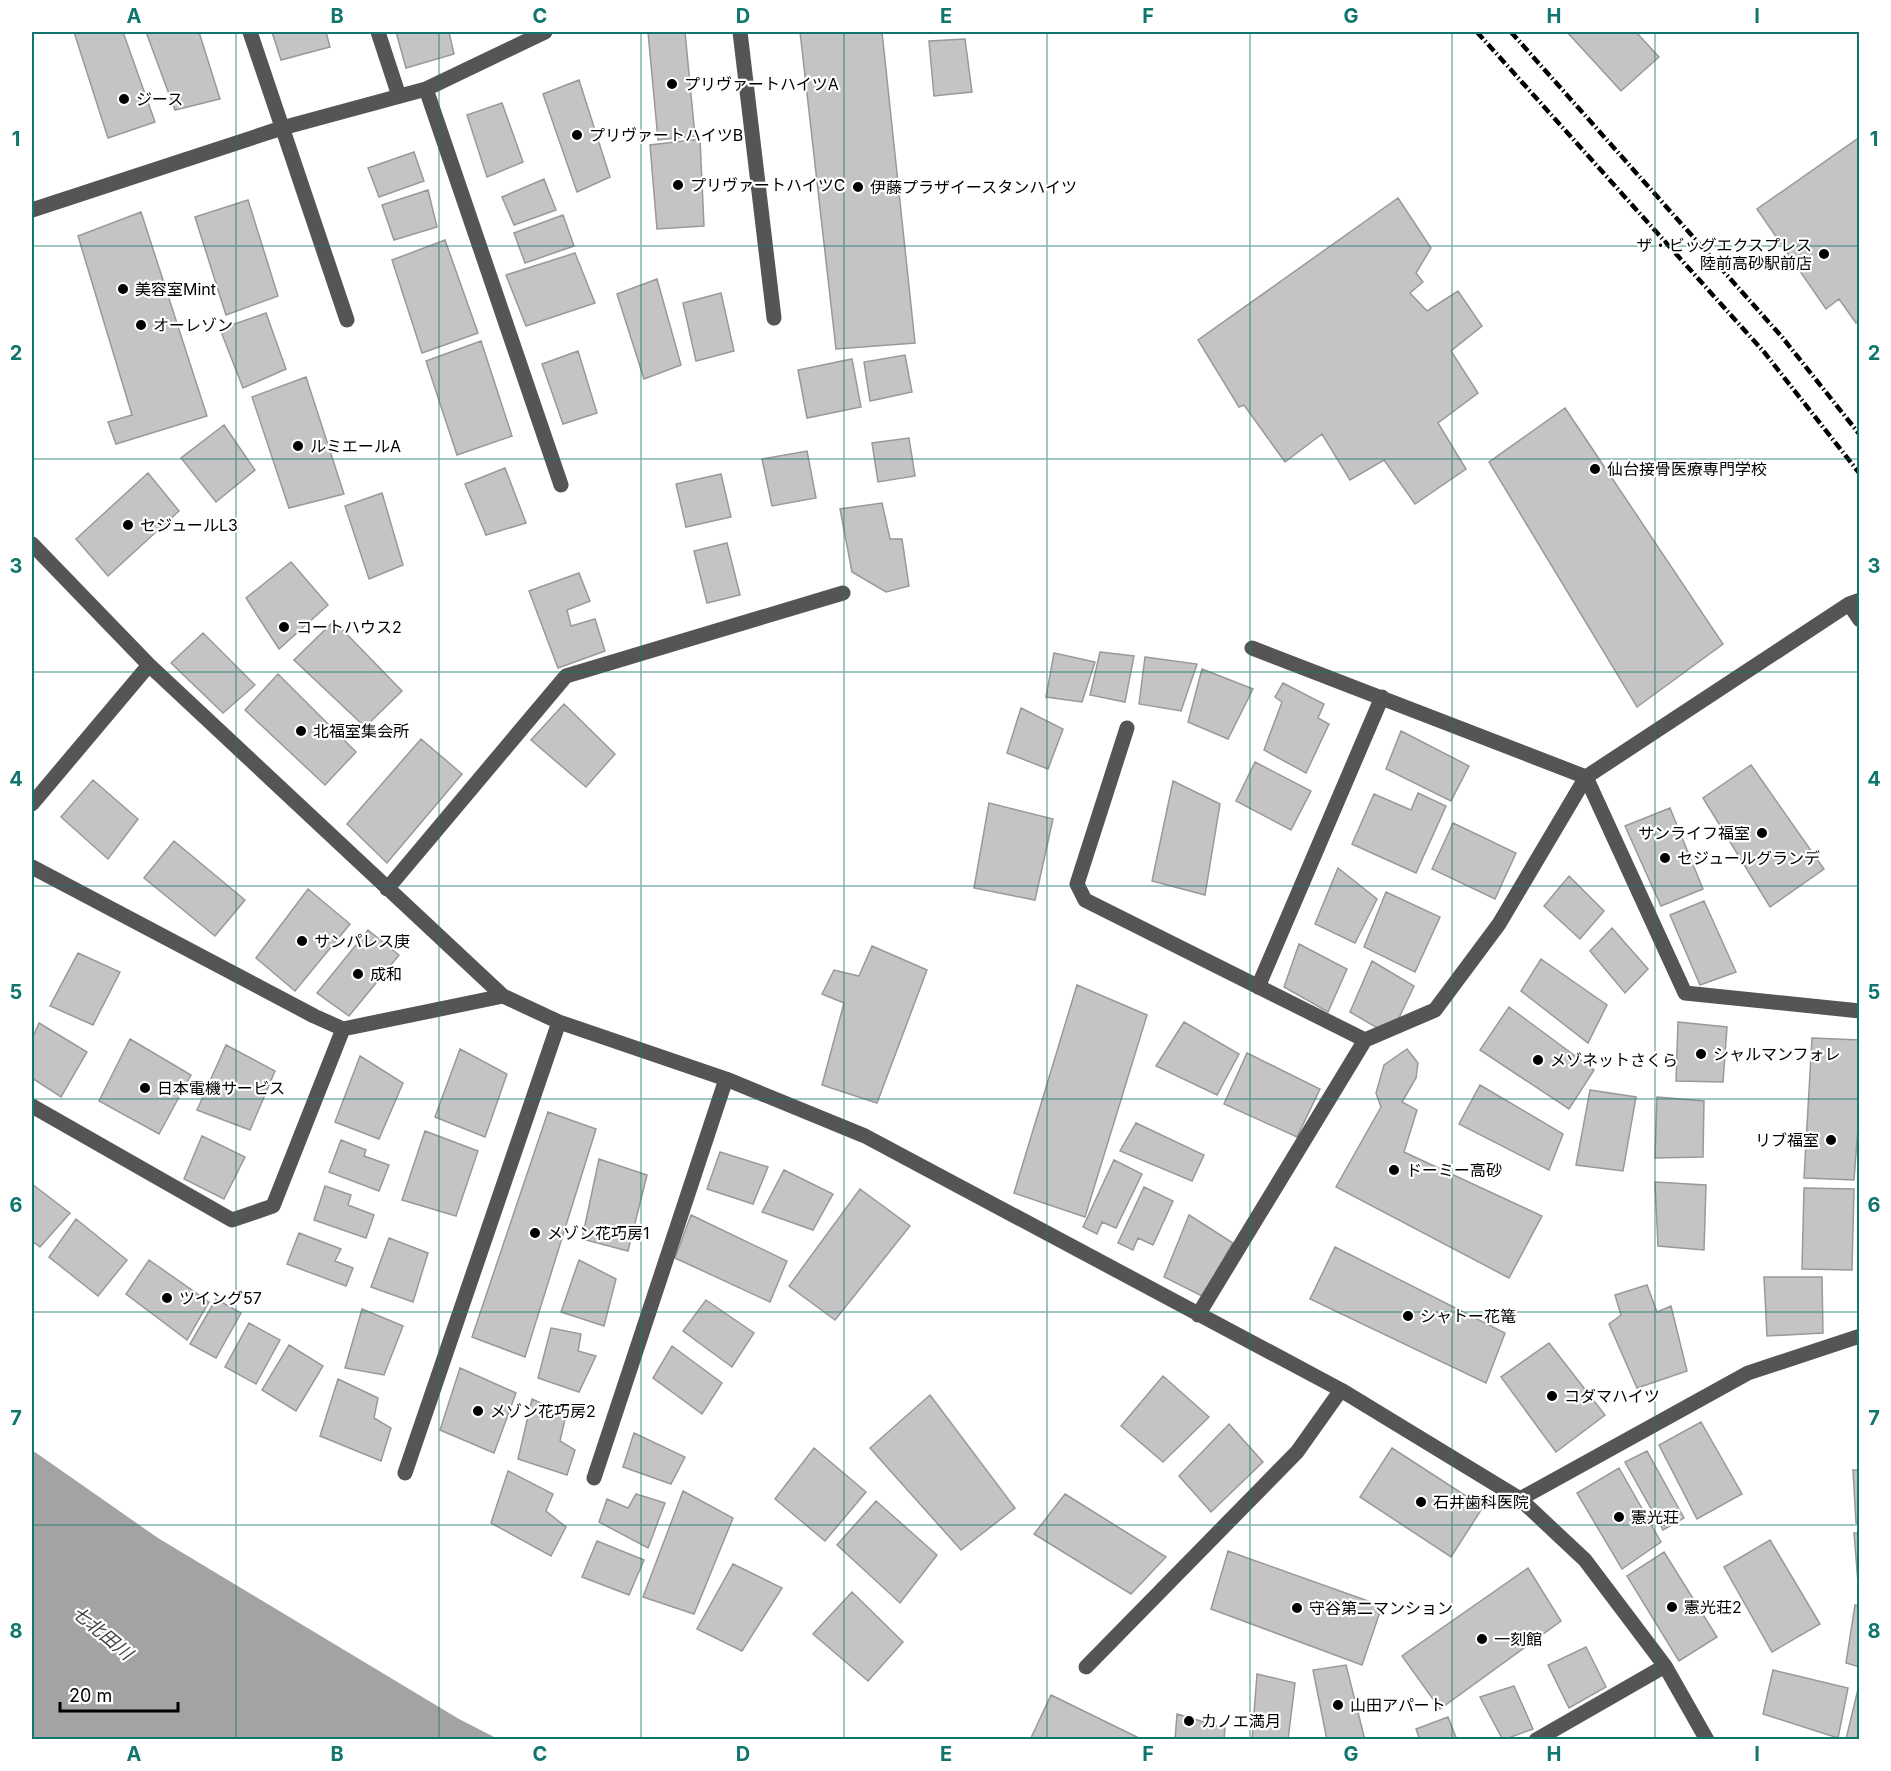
<svg xmlns="http://www.w3.org/2000/svg" width="1891" height="1771" viewBox="0 0 1891 1771" font-family="Inter,'Noto Sans JP',sans-serif">
  <style>
    .water { fill: #a3a3a3 }
    .building { fill: #c4c4c4; stroke: #999; stroke-width: 1.5 }
    .lines { fill: none; stroke-linecap: round; stroke-linejoin: round }
    .minor { stroke: #555; stroke-width: 15 }
    .rail { stroke: #000; stroke-width: 4.5; stroke-dasharray: 9 3 1.5 3; stroke-linecap: butt }
    .grid { fill: none; stroke: #0f766e; stroke-width: 1.5; stroke-opacity: 0.55 }
    .poi-dot { fill: #000; stroke: #fff; stroke-width: 2 }
    .labels { text-anchor: middle; stroke-width: 4.5; stroke-linejoin: round; paint-order: stroke }
    .poi-label { font-size: 16px; fill: #000; stroke: #fff; text-anchor: start }
    .water-label { font-size: 18px; font-style: italic; fill: #444; stroke: #fff }
    .neatline { fill: none; stroke: #0f766e; stroke-width: 2 }
    .grid-label { font-size: 20px; text-anchor: middle; font-weight: bold; fill: #0f766e }
  </style>
  <rect width="100%" height="100%" fill="#fff"/>
  <path class="water" d="M32 1450 158 1538 459 1719 498 1739H34L32 1738Z"/>
  <path class="building" d="M74 32H123L155 122 108 138Z
    M146 32H199L220 99 175 110Z
    M272 32H326L330 47 281 60Z
    M396 32H449L454 54 406 68Z
    M648 32H685L695 136 658 140Z
    M800 32H882L915 343 836 349Z
    M1567 32H1636L1659 57 1621 91Z
    M965 39 972 92 934 96 929 41Z
    M579 80 610 177 577 192 543 94Z
    M502 103 523 162 487 177 467 115Z
    M1860 137V320L1856 323 1839 299 1826 309 1757 209Z
    M700 139 704 226 657 229 650 145Z
    M414 152 424 181 379 197 368 168Z
    M544 179 556 210 514 225 502 197Z
    M428 190 437 227 394 240 382 205Z
    M1398 198 1431 248 1416 273 1423 282 1410 293 1427 311 1458 291 1482 326 1451 351 1478 393 1438 423 1466 469 1415 504 1384 460 1350 480 1322 434 1285 462 1244 405 1239 407 1198 340Z
    M248 200 278 296 226 315 195 217Z
    M141 212 207 416 116 444 108 422 132 415 78 236Z
    M563 215 574 246 525 263 514 233Z
    M445 240 478 333 422 353 392 260Z
    M575 253 595 303 526 326 506 275Z
    M657 279 681 365 644 379 617 294Z
    M721 293 734 351 696 361 683 303Z
    M266 313 286 369 243 388 220 329Z
    M481 341 512 436 457 455 426 361Z
    M578 351 597 413 563 424 542 364Z
    M905 355 912 392 870 401 864 362Z
    M852 359 861 407 807 418 798 370Z
    M306 377 344 494 289 508 252 397Z
    M1565 408 1723 644 1637 707 1489 462Z
    M224 425 255 470 216 502 181 458Z
    M909 438 915 476 878 482 872 443Z
    M807 451 816 498 772 506 762 459Z
    M505 468 526 523 486 535 465 484Z
    M148 473 179 511 108 576 76 539Z
    M721 474 731 517 686 527 676 484Z
    M382 493 403 565 369 579 345 506Z
    M882 503 890 539H902L909 586 886 592 852 572 840 509Z
    M727 543 740 595 707 603 694 551Z
    M291 562 328 605 279 649 246 598Z
    M579 573 590 601 567 610 571 626 595 619 605 651 558 668 529 591Z
    M334 621 402 691 365 727 294 660Z
    M203 633 255 685 223 713 171 663Z
    M1100 652 1134 656 1125 702 1090 695Z
    M1054 653 1095 662 1082 702 1046 697Z
    M1145 657 1197 664 1181 711 1139 704Z
    M1202 669 1253 689 1228 739 1188 722Z
    M278 674 356 752 325 785 245 710Z
    M1283 683 1324 704 1318 718 1329 724 1306 773 1264 750 1282 702 1275 697Z
    M564 704 615 754 586 787 531 740Z
    M1021 708 1063 729 1048 769 1007 753Z
    M1401 731 1469 766 1451 801 1386 769Z
    M421 739 462 774 387 863 347 824Z
    M1255 762 1311 791 1291 830 1236 801Z
    M1751 765 1824 869 1770 907 1703 798Z
    M93 780 138 819 108 859 61 817Z
    M1173 781 1220 804 1205 895 1152 881Z
    M1418 793 1446 806 1416 873 1352 844 1374 794 1411 810Z
    M989 803 1053 819 1035 900 974 888Z
    M1670 808 1703 889 1661 906 1625 826Z
    M1453 823 1516 853 1495 899 1432 869Z
    M174 841 245 900 215 936 144 878Z
    M1338 868 1377 899 1355 943 1315 924Z
    M1569 876 1604 911 1580 939 1544 906Z
    M308 889 350 924 295 991 256 958Z
    M1386 892 1440 917 1415 972 1364 947Z
    M1704 901 1736 972 1700 985 1670 915Z
    M1612 928 1648 969 1625 993 1590 951Z
    M368 930 399 955 349 1016 317 993Z
    M1299 944 1347 969 1328 1012 1284 987Z
    M872 946 927 970 877 1103 822 1085 844 1003 822 994 834 970 859 976Z
    M78 953 120 972 93 1025 50 1006Z
    M1541 959 1607 1005 1588 1043 1521 991Z
    M1372 961 1414 986 1398 1020 1379 1029 1350 1012Z
    M1077 985 1147 1015 1085 1217 1014 1193Z
    M1509 1007 1594 1070 1569 1109 1480 1050Z
    M1184 1022 1239 1054 1217 1095 1156 1066Z
    M1678 1022 1727 1027 1723 1082 1676 1081Z
    M39 1023 87 1052 61 1097 32 1078V1039Z
    M1812 1038 1860 1040V1102L1854 1180 1804 1178Z
    M130 1039 191 1075 159 1134 99 1101Z
    M226 1045 275 1071 250 1130 197 1110Z
    M460 1049 507 1074 485 1137 435 1117Z
    M1407 1049 1418 1063 1416 1078 1402 1102 1417 1110 1404 1152 1542 1216 1509 1278 1336 1187 1381 1107 1376 1093 1384 1065Z
    M1247 1053 1320 1089 1297 1137 1224 1104Z
    M360 1056 403 1083 379 1139 335 1122Z
    M1480 1085 1563 1134 1549 1170 1459 1124Z
    M1590 1090 1636 1097 1623 1171 1576 1165Z
    M1657 1097 1704 1101 1703 1157 1655 1158Z
    M548 1112 596 1129 525 1357 472 1337Z
    M1136 1123 1204 1155 1192 1181 1120 1151Z
    M425 1131 478 1151 456 1216 402 1200Z
    M202 1136 245 1157 224 1199 184 1179Z
    M341 1140 366 1150 364 1156 389 1165 379 1191 329 1172Z
    M720 1152 768 1167 753 1204 707 1189Z
    M599 1159 647 1175 628 1251 582 1239Z
    M1114 1160 1142 1174 1116 1228 1102 1222 1097 1234 1083 1227Z
    M784 1170 833 1194 813 1230 762 1212Z
    M1655 1182 1706 1185 1704 1250 1658 1246Z
    M32 1184 70 1213 40 1247 32 1241Z
    M325 1186 351 1195 348 1205 374 1215 366 1238 314 1220Z
    M1144 1187 1173 1201 1153 1245 1138 1238 1133 1250 1118 1243Z
    M1804 1188 1854 1189 1852 1270 1802 1269Z
    M860 1189 910 1226 835 1320 789 1286Z
    M691 1215 787 1261 770 1302 675 1258Z
    M1189 1215 1233 1243 1202 1296 1164 1277Z
    M76 1219 127 1260 98 1296 49 1257Z
    M299 1233 341 1249 335 1261 353 1268 346 1286 287 1264Z
    M389 1238 428 1253 413 1302 371 1287Z
    M1335 1247 1505 1333 1486 1383 1310 1299Z
    M149 1260 209 1302 187 1340 126 1294Z
    M579 1260 616 1279 604 1326 561 1312Z
    M1764 1277H1822L1823 1333 1767 1336Z
    M1647 1285 1657 1312 1671 1306 1687 1371 1637 1388 1609 1324 1621 1315 1615 1295Z
    M216 1299 241 1313 216 1358 190 1344Z
    M706 1300 754 1333 732 1367 683 1331Z
    M362 1309 403 1326 384 1375 345 1368Z
    M249 1323 280 1340 256 1384 225 1367Z
    M551 1328 581 1334 578 1351 596 1356 579 1392 538 1378Z
    M1549 1343 1605 1415 1556 1452 1501 1377Z
    M289 1345 323 1366 296 1411 262 1390Z
    M672 1346 722 1383 702 1414 653 1378Z
    M460 1368 516 1393 494 1453 440 1430Z
    M1163 1376 1209 1417 1163 1462 1121 1426Z
    M338 1379 378 1398 374 1418 391 1428 381 1461 320 1436Z
    M930 1395 1015 1508 961 1550 870 1448Z
    M532 1399 566 1415 560 1441 575 1450 567 1475 518 1459Z
    M1701 1422 1742 1494 1697 1519 1659 1445Z
    M1229 1424 1263 1462 1211 1512 1179 1476Z
    M634 1433 685 1457 671 1484 623 1467Z
    M814 1448 866 1492 825 1541 775 1499Z
    M1392 1448 1483 1507 1451 1557 1360 1497Z
    M1647 1451 1684 1518 1663 1530 1625 1462Z
    M1619 1468 1661 1542 1622 1569 1577 1493Z
    M1853 1470H1860V1523H1856Z
    M508 1471 553 1494 546 1511 566 1527 551 1556 491 1523Z
    M683 1491 733 1518 694 1614 643 1597Z
    M636 1494 665 1503 648 1548 599 1522 607 1499 628 1508Z
    M1065 1494 1166 1557 1131 1594 1034 1534Z
    M876 1501 937 1555 900 1603 837 1545Z
    M1854 1533H1860V1595H1859Z
    M1770 1540 1820 1624 1772 1652 1724 1567Z
    M597 1541 644 1560 629 1595 582 1577Z
    M1228 1551 1382 1606 1362 1665 1211 1609Z
    M1664 1552 1717 1637 1679 1661 1627 1576Z
    M733 1564 782 1588 742 1651 697 1629Z
    M1528 1568 1561 1621 1440 1709 1402 1656Z
    M852 1592 903 1642 868 1681 813 1634Z
    M1855 1605 1860 1606V1667L1846 1663Z
    M1586 1647 1606 1687 1569 1708 1548 1665Z
    M1346 1665 1365 1740H1327L1313 1670Z
    M1773 1670 1848 1688 1838 1738 1763 1714Z
    M1257 1674 1295 1683 1288 1740H1252Z
    M1514 1686 1533 1729 1503 1740 1480 1697Z
    M1858 1689 1860 1690V1740H1848L1846 1739Z
    M1051 1695 1143 1740H1030Z
    M1177 1714 1225 1728 1224 1740H1175Z
    M1448 1717 1457 1740H1420L1416 1729Z"/>
  <g class="lines">
    <path class="minor" d="M250 32 347 320
      M378 32 399 96
      M740 32 774 318
      M426 89 561 485
      M32 210 282 128 426 89 545 32
      M32 544 149 665 503 996 559 1022 726 1079 865 1136 1341 1390 1520 1499 1585 1560 1665 1666 1707 1740
      M1849 604 1860 620
      M1252 648 1586 777 1685 993 1860 1011
      M1127 728 1077 884 1085 900 1365 1040
      M32 804 149 665
      M32 867 314 1016 343 1029 503 996
      M387 889 566 676 843 593
      M1258 987 1382 697
      M32 1106 232 1220 273 1206 343 1029
      M1198 1315 1365 1040 1435 1010 1499 924 1586 777 1849 604 1860 600
      M405 1473 559 1022
      M594 1478 726 1079
      M1520 1499 1748 1373 1860 1336
      M1086 1667 1297 1452 1341 1390
      M1536 1740 1665 1666"/>
    <path class="rail" d="M1477 32 1764 352 1860 474
      M1511 32 1782 337 1860 435"/>
  </g>
  <path class="grid" d="M236 32V1740M439 32V1740M641 32V1740M844 32V1740M1047 32V1740M1250 32V1740M1452 32V1740M1655 32V1740M32 246H1860M32 459H1860M32 672H1860M32 886H1860M32 1099H1860M32 1312H1860M32 1525H1860"/>
  <g class="poi-dot">
    <circle cx="672" cy="84" r="6"/>
    <circle cx="124" cy="99" r="6"/>
    <circle cx="577" cy="135" r="6"/>
    <circle cx="678" cy="185" r="6"/>
    <circle cx="858" cy="187" r="6"/>
    <circle cx="1824" cy="254" r="6"/>
    <circle cx="123" cy="289" r="6"/>
    <circle cx="141" cy="325" r="6"/>
    <circle cx="298" cy="446" r="6"/>
    <circle cx="1595" cy="469" r="6"/>
    <circle cx="128" cy="525" r="6"/>
    <circle cx="284" cy="627" r="6"/>
    <circle cx="301" cy="731" r="6"/>
    <circle cx="1762" cy="833" r="6"/>
    <circle cx="1665" cy="858" r="6"/>
    <circle cx="302" cy="941" r="6"/>
    <circle cx="358" cy="974" r="6"/>
    <circle cx="1701" cy="1054" r="6"/>
    <circle cx="1538" cy="1060" r="6"/>
    <circle cx="145" cy="1088" r="6"/>
    <circle cx="1831" cy="1140" r="6"/>
    <circle cx="1394" cy="1170" r="6"/>
    <circle cx="535" cy="1233" r="6"/>
    <circle cx="167" cy="1298" r="6"/>
    <circle cx="1408" cy="1316" r="6"/>
    <circle cx="1552" cy="1396" r="6"/>
    <circle cx="478" cy="1411" r="6"/>
    <circle cx="1421" cy="1502" r="6"/>
    <circle cx="1619" cy="1517" r="6"/>
    <circle cx="1672" cy="1607" r="6"/>
    <circle cx="1297" cy="1608" r="6"/>
    <circle cx="1482" cy="1639" r="6"/>
    <circle cx="1338" cy="1705" r="6"/>
    <circle cx="1189" cy="1721" r="6"/>
  </g>
  <g class="labels">
    <g class="poi-label">
      <text x="684" y="90">プリヴァートハイツA</text>
      <text x="136" y="105">ジース</text>
      <text x="589" y="141">プリヴァートハイツB</text>
      <text x="690" y="191">プリヴァートハイツC</text>
      <text x="870" y="193">伊藤プラザイースタンハイツ</text>
      <text x="1812" y="251" text-anchor="end">ザ・ビッグエクスプレス<tspan x="1812" dy="18">陸前高砂駅前店</tspan></text>
      <text x="135" y="295">美容室Mint</text>
      <text x="153" y="331">オーレゾン</text>
      <text x="310" y="452">ルミエールA</text>
      <text x="1607" y="475">仙台接骨医療専門学校</text>
      <text x="140" y="531">セジュールL3</text>
      <text x="296" y="633">コートハウス2</text>
      <text x="313" y="737">北福室集会所</text>
      <text x="1750" y="839" text-anchor="end">サンライフ福室</text>
      <text x="1677" y="864">セジュールグランデ</text>
      <text x="314" y="947">サンパレス庚</text>
      <text x="370" y="980">成和</text>
      <text x="1713" y="1060">シャルマンフォレ</text>
      <text x="1550" y="1066">メゾネットさくら</text>
      <text x="157" y="1094">日本電機サービス</text>
      <text x="1819" y="1146" text-anchor="end">リブ福室</text>
      <text x="1406" y="1176">ドーミー高砂</text>
      <text x="547" y="1239">メゾン花巧房1</text>
      <text x="179" y="1304">ツイング57</text>
      <text x="1420" y="1322">シャトー花篭</text>
      <text x="1564" y="1402">コダマハイツ</text>
      <text x="490" y="1417">メゾン花巧房2</text>
      <text x="1433" y="1508">石井歯科医院</text>
      <text x="1631" y="1523">憲光荘</text>
      <text x="1684" y="1613">憲光荘2</text>
      <text x="1309" y="1614">守谷第二マンション</text>
      <text x="1494" y="1645">一刻館</text>
      <text x="1350" y="1711">山田アパート</text>
      <text x="1201" y="1727">カノエ満月</text>
    </g>
    <g class="water-label">
      <text transform="translate(102 1633) rotate(40)" y="6">七北田川</text>
    </g>
  </g>
  <rect width="1891" height="1771" fill="none" stroke="#ffffff" stroke-width="66"/>
  <path d="M60 1702v9h118v-9" fill="none" stroke="#000000" stroke-width="3"/>
  <text x="69" y="1702" font-size="18" fill="#000000" stroke="#ffffff" stroke-width="4.5" paint-order="stroke">20 m</text>
  <rect x="33" y="33" width="1825" height="1705" class="neatline"/>
  <g class="grid-label">
    <text x="134" y="23">A</text>
    <text x="337" y="23">B</text>
    <text x="540" y="23">C</text>
    <text x="743" y="23">D</text>
    <text x="946" y="23">E</text>
    <text x="1148" y="23">F</text>
    <text x="1351" y="23">G</text>
    <text x="1554" y="23">H</text>
    <text x="1757" y="23">I</text>
    <text x="16" y="146">1</text>
    <text x="1874" y="146">1</text>
    <text x="16" y="360">2</text>
    <text x="1874" y="360">2</text>
    <text x="16" y="573">3</text>
    <text x="1874" y="573">3</text>
    <text x="16" y="786">4</text>
    <text x="1874" y="786">4</text>
    <text x="16" y="999">5</text>
    <text x="1874" y="999">5</text>
    <text x="16" y="1212">6</text>
    <text x="1874" y="1212">6</text>
    <text x="16" y="1425">7</text>
    <text x="1874" y="1425">7</text>
    <text x="16" y="1638">8</text>
    <text x="1874" y="1638">8</text>
    <text x="134" y="1761">A</text>
    <text x="337" y="1761">B</text>
    <text x="540" y="1761">C</text>
    <text x="743" y="1761">D</text>
    <text x="946" y="1761">E</text>
    <text x="1148" y="1761">F</text>
    <text x="1351" y="1761">G</text>
    <text x="1554" y="1761">H</text>
    <text x="1757" y="1761">I</text>
  </g>
</svg>
